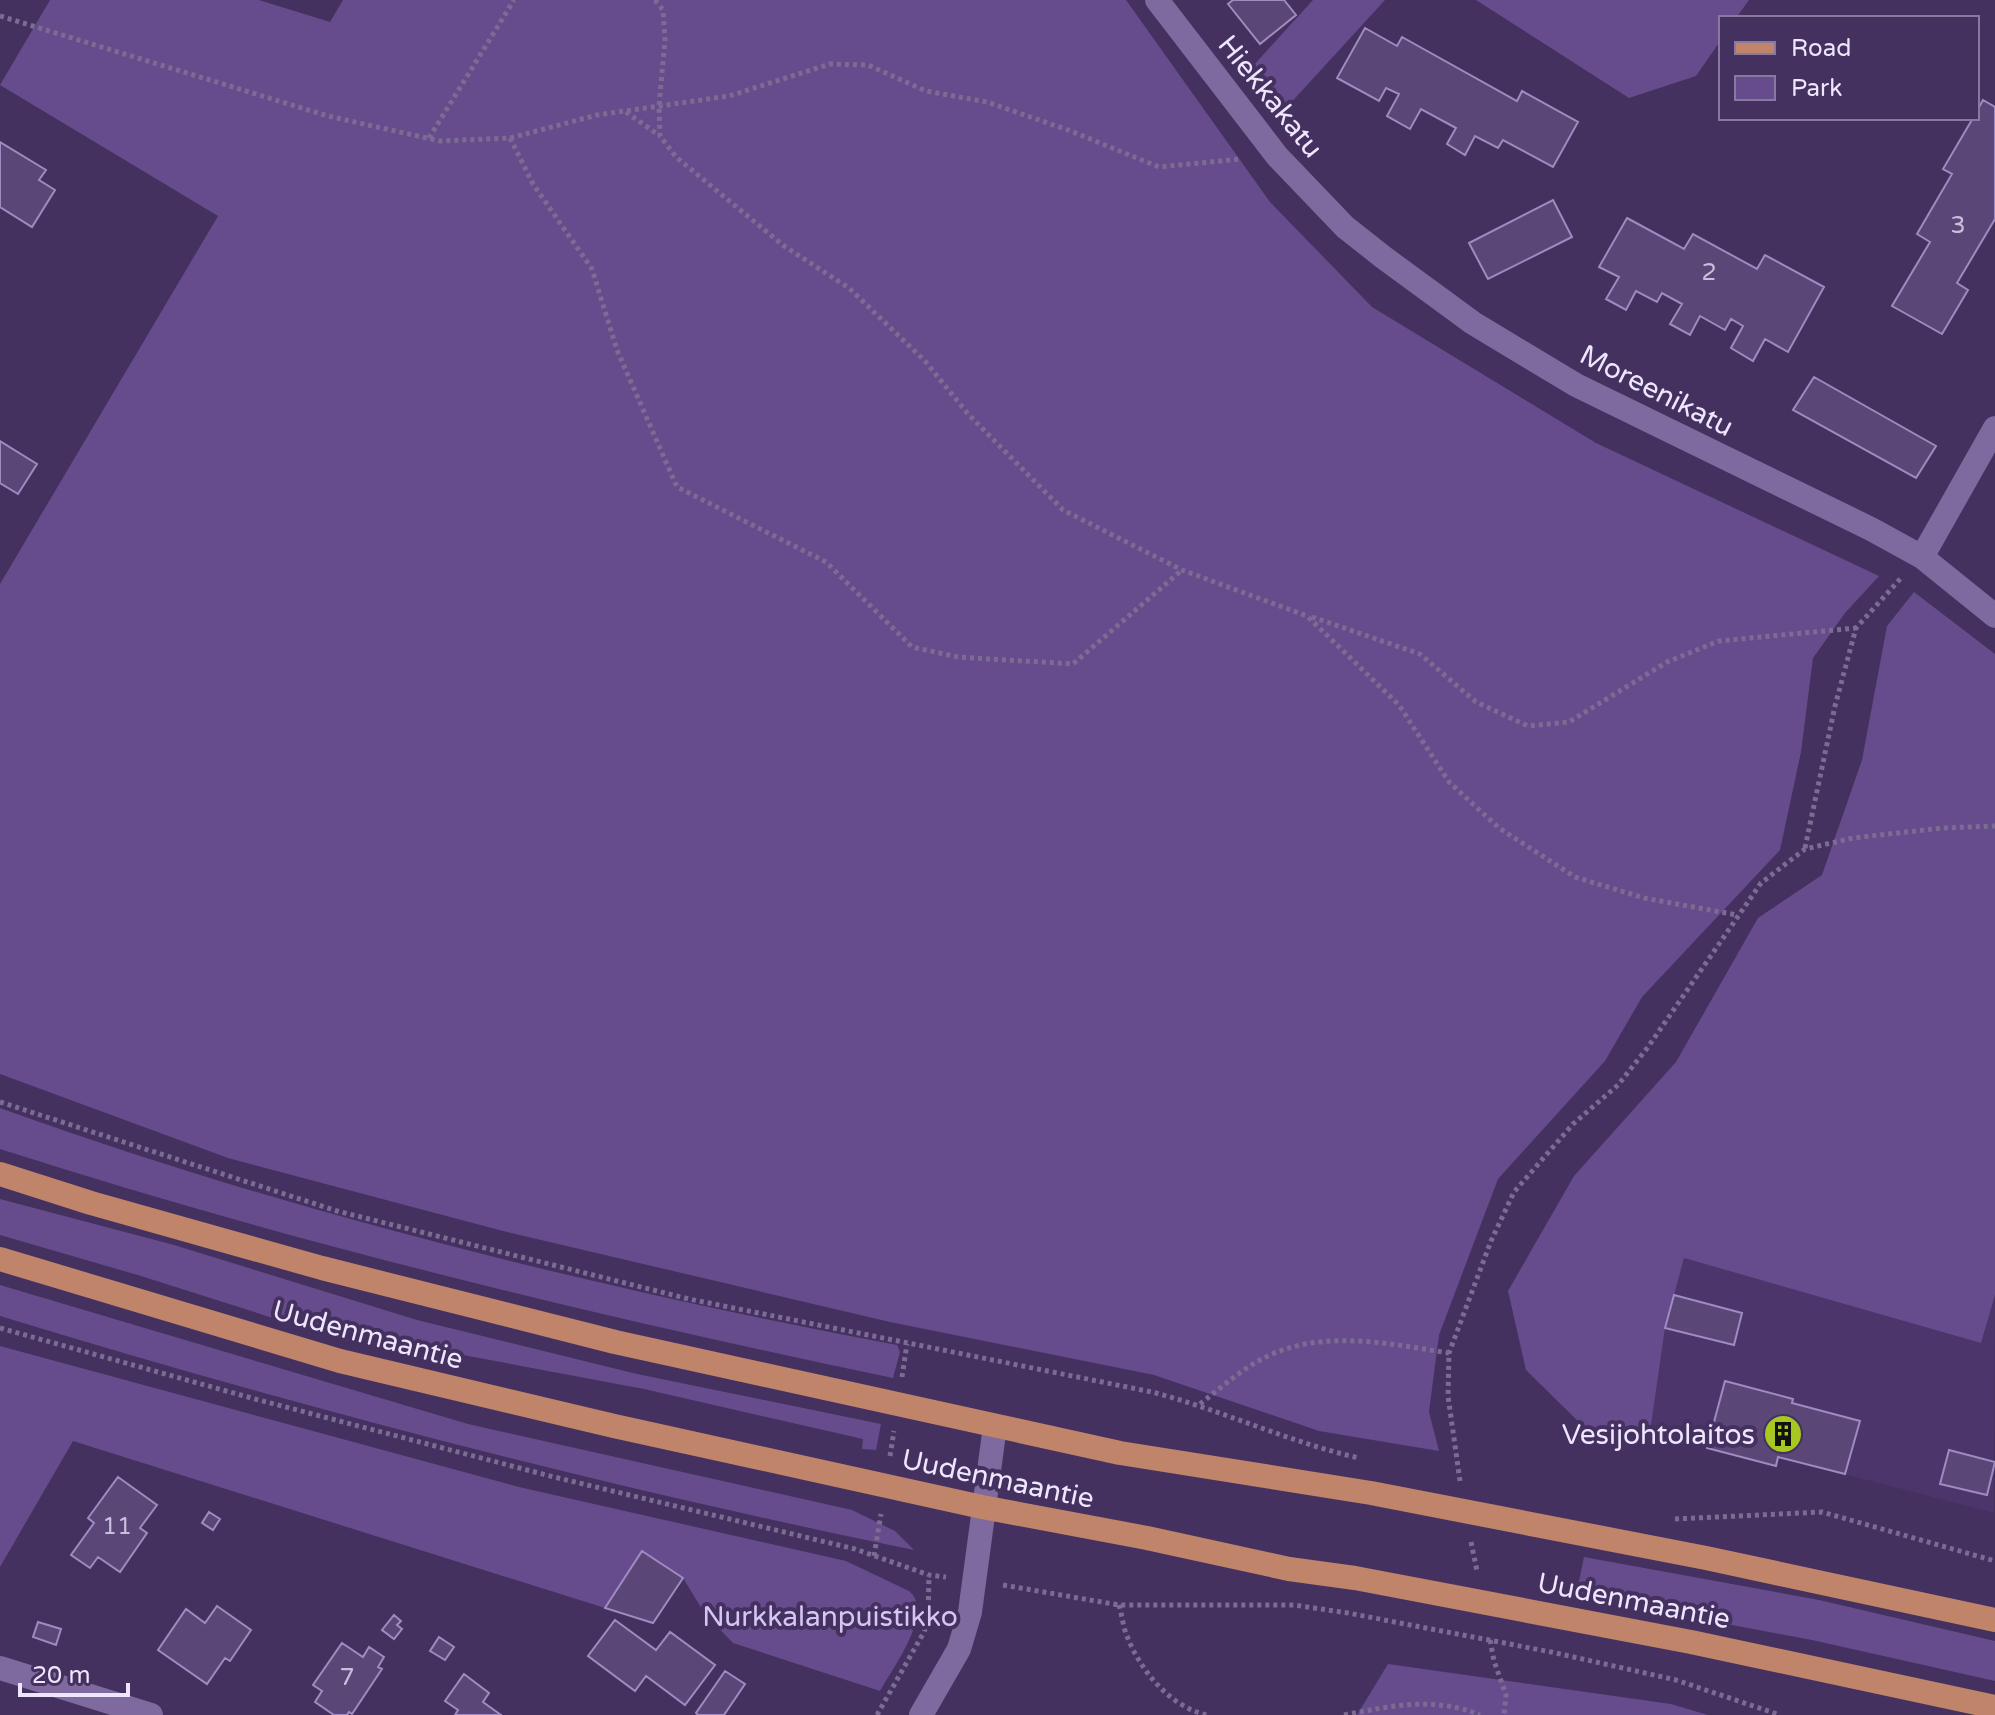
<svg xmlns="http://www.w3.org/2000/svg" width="1995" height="1715" viewBox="0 0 1995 1715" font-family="'Varela Round',sans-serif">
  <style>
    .built { fill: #4c356b }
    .green { fill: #664c8c }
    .building { fill: #5a4777; stroke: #9f8bc1; stroke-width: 2 }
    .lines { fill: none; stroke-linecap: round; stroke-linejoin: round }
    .path { stroke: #7c6c93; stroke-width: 5; stroke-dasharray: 4 4; stroke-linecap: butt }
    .minor { stroke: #7e6a9e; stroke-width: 24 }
    .major { stroke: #bf8469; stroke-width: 24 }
    .labels { text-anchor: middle; stroke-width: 8; stroke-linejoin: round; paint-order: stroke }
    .number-label { font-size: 24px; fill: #c9bedc }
    .street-label { font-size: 28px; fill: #eee6fd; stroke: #44315f }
    .poi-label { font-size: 28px; fill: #eee6fd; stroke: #44315f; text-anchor: end }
    .park-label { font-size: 28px; fill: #d6c5f3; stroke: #44315f }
  </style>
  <rect width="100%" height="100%" fill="#44315f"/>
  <path class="built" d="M1684 1258 1981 1343 1995 1295 1994 1513 1779 1457 1776 1466 1650 1432 1665 1328Z"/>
  <path class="green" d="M50 0H259L330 22 343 0H1126L1270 202 1372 307 1596 443 1879 576 1845 613 1813 658 1801 752 1780 850 1642 997 1605 1061 1498 1179 1439 1335 1429 1412 1439 1451 1319 1431 1154 1375 890 1322 503 1231 228 1158 0 1074V584L218 216 0 85Z
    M1313 0H1385L1287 107 1253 66Z
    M1476 0H1749L1736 18H1721V40L1696 76 1629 98Z
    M1914 592 1995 654V1295L1981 1343 1684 1258 1665 1328 1650 1432 1591 1434 1526 1370 1508 1291 1574 1176 1676 1062 1758 918 1822 875 1862 760 1887 626Z
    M0 1108C288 1212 596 1288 897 1345L900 1352 893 1378C592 1315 293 1243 0 1149Z
    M0 1199 174 1245 417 1320 637 1374 881 1424 876 1450 862 1449 863 1439 644 1389 415 1346 342 1340 141 1276 0 1235Z
    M0 1285 468 1424 852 1510 895 1531 914 1550C606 1487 301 1408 0 1316Z
    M0 1346 519 1487 846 1561 909 1591C935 1612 893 1667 880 1691L733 1643 705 1614 683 1578 642 1552 605 1608 73 1441 0 1567Z
    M1584 1557 1819 1600 1995 1641V1681L1812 1640 1576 1596Z
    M1388 1664 1671 1704 1708 1715H1357Z"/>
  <path class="building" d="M1233 0H1284L1296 15 1260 44 1228 4Z
    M1365 28 1397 46 1402 37 1517 101 1522 91 1578 122 1553 167 1503 140 1498 148 1475 136 1465 155 1447 144 1456 128 1421 109 1410 129 1387 116 1399 94 1386 88 1379 101 1337 78Z
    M1983 100 1995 107V219L1957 283 1968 290 1942 334 1892 306 1930 242 1917 234 1952 174 1943 169 1973 118H1977V111Z
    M0 142 46 170 39 180 55 190 32 227 0 207Z
    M1553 200 1572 237 1488 279 1469 243Z
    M1627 218 1684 249 1693 234 1757 269 1765 255 1824 287 1788 352 1765 339 1753 361 1731 348 1743 326 1731 319 1725 330 1700 316 1690 335 1670 324 1682 304 1662 293 1657 302 1636 291 1626 310 1606 299 1619 277 1599 267Z
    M1814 377 1936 446 1916 478 1793 410Z
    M0 441 37 464 18 494 0 483Z
    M1674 1295 1742 1313 1734 1345 1665 1328Z
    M1725 1381 1793 1399 1792 1403 1860 1421 1845 1474 1778 1457 1776 1466 1707 1448Z
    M1949 1450 1995 1462 1987 1495 1940 1484Z
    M118 1477 157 1505 140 1528 147 1533 120 1572 98 1557 90 1568 71 1555 94 1523 88 1518Z
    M209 1512 220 1519 213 1530 202 1523Z
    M642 1551 683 1578 653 1623 605 1608Z
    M217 1606 251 1630 230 1661 225 1658 207 1684 158 1650 186 1609 205 1623Z
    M394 1615 401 1621 397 1625 402 1629 394 1639 382 1630Z
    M615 1620 656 1650 670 1632 715 1665 685 1705 646 1676 635 1691 588 1656Z
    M38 1622 61 1629 56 1645 33 1637Z
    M439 1637 454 1647 445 1660 430 1651Z
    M342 1643 363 1657 369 1647 384 1657 378 1667 382 1669 352 1714 349 1712 347 1715H334L315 1702 322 1691 313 1685Z
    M725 1671 745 1684 724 1715H698L696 1713Z
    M464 1674 489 1693 483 1702 501 1715H455L458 1710 445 1701Z"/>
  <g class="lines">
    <path class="path" d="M655 0 663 10 665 40 659 106 660 136 676 157 784 246 849 288 925 361 968 414 1063 510 1182 570 1307 616 1399 705 1449 782 1499 828 1575 877 1644 898 1737 915
      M0 16 328 116 440 141 510 138 597 115 729 96 830 64 868 65 926 91 987 102 1068 130 1159 167 1241 159
      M626 112 660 136
      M429 138 514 0
      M510 138 533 184 592 269 617 350 677 487 826 562 912 647 958 657 1073 664 1182 570
      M1312 617 1420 654 1476 702 1528 726 1569 722 1667 662 1719 641 1856 628
      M1805 848 1835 706 1856 628 1901 578
      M0 1102 337 1211 689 1299 1152 1392C1222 1410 1288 1442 1359 1458
      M0 1328 255 1399 554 1477 855 1549 929 1575 946 1577
      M902 1377 907 1344
      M1200 1404C1223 1386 1245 1366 1272 1354 1329 1330 1390 1344 1449 1353
      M890 1456 894 1431
      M1460 1481 1448 1396 1449 1353 1491 1241 1514 1192 1573 1124 1618 1085 1648 1047 1761 883 1805 849 1853 838 1942 828 1995 826
      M1675 1519 1822 1512 1995 1561
      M1471 1542 1477 1571
      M874 1556 881 1514
      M1003 1585 1119 1605H1294L1348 1613 1551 1652 1676 1680 1780 1715
      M1119 1605C1122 1615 1123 1627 1127 1636 1140 1670 1170 1707 1207 1715
      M1490 1640 1494 1661 1506 1695 1504 1715
      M877 1715 924 1632 928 1621 929 1575
      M1344 1715C1391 1706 1434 1696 1480 1715"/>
    <path class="minor" d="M1157 0 1277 156 1345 227 1383 257 1473 323 1576 385 1871 529 1922 557 1995 616
      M1922 557 1995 428
      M0 1668 151 1715
      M921 1715 959 1649 970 1612 995 1426"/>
    <path class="major" d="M0 1174 91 1203 322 1268 615 1342 1120 1453 1371 1493 1706 1558 1995 1620
      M0 1259 340 1361 614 1426 982 1507 1147 1538 1289 1569 1355 1578 1691 1642 1995 1707"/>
  </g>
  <defs>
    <symbol id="building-disc" viewBox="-11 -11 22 22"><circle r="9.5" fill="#a6c821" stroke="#44315f"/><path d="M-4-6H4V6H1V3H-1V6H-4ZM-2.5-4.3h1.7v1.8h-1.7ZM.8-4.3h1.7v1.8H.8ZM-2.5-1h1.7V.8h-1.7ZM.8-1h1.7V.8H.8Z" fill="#111"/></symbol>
  </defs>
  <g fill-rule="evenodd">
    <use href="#building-disc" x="1761" y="1412" width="44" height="44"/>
  </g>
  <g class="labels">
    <g class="number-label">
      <text x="1958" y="233">3</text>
      <text x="1709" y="280">2</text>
      <text x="117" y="1534">11</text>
      <text x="347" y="1685">7</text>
    </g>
    <g class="street-label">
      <text transform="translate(1271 96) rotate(51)" y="10">Hiekkakatu</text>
      <text transform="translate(1657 390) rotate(27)" y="10">Moreenikatu</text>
      <text transform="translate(368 1334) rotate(15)" y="10">Uudenmaantie</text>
      <text transform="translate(998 1478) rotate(12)" y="10">Uudenmaantie</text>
      <text transform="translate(1634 1600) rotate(11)" y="10">Uudenmaantie</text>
    </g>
    <g class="poi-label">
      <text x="1755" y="1444">Vesijohtolaitos</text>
    </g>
    <g class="park-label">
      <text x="830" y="1626">Nurkkalanpuistikko</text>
    </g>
  </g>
  <rect x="1719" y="16" width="260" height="104" fill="#44315f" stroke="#88799e" stroke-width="2"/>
  <rect x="1735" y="42" width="40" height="12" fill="#bf8469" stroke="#88799e" stroke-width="2"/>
  <text x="1791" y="56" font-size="24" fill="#eee6fd">Road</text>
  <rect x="1735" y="76" width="40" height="24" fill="#664c8c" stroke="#88799e" stroke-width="2"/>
  <text x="1791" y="96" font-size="24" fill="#eee6fd">Park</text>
  <path d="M20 1683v12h108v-12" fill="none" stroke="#eee6fd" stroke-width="4"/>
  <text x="32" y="1683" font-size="24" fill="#eee6fd" stroke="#44315f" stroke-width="6" paint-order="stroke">20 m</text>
</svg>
